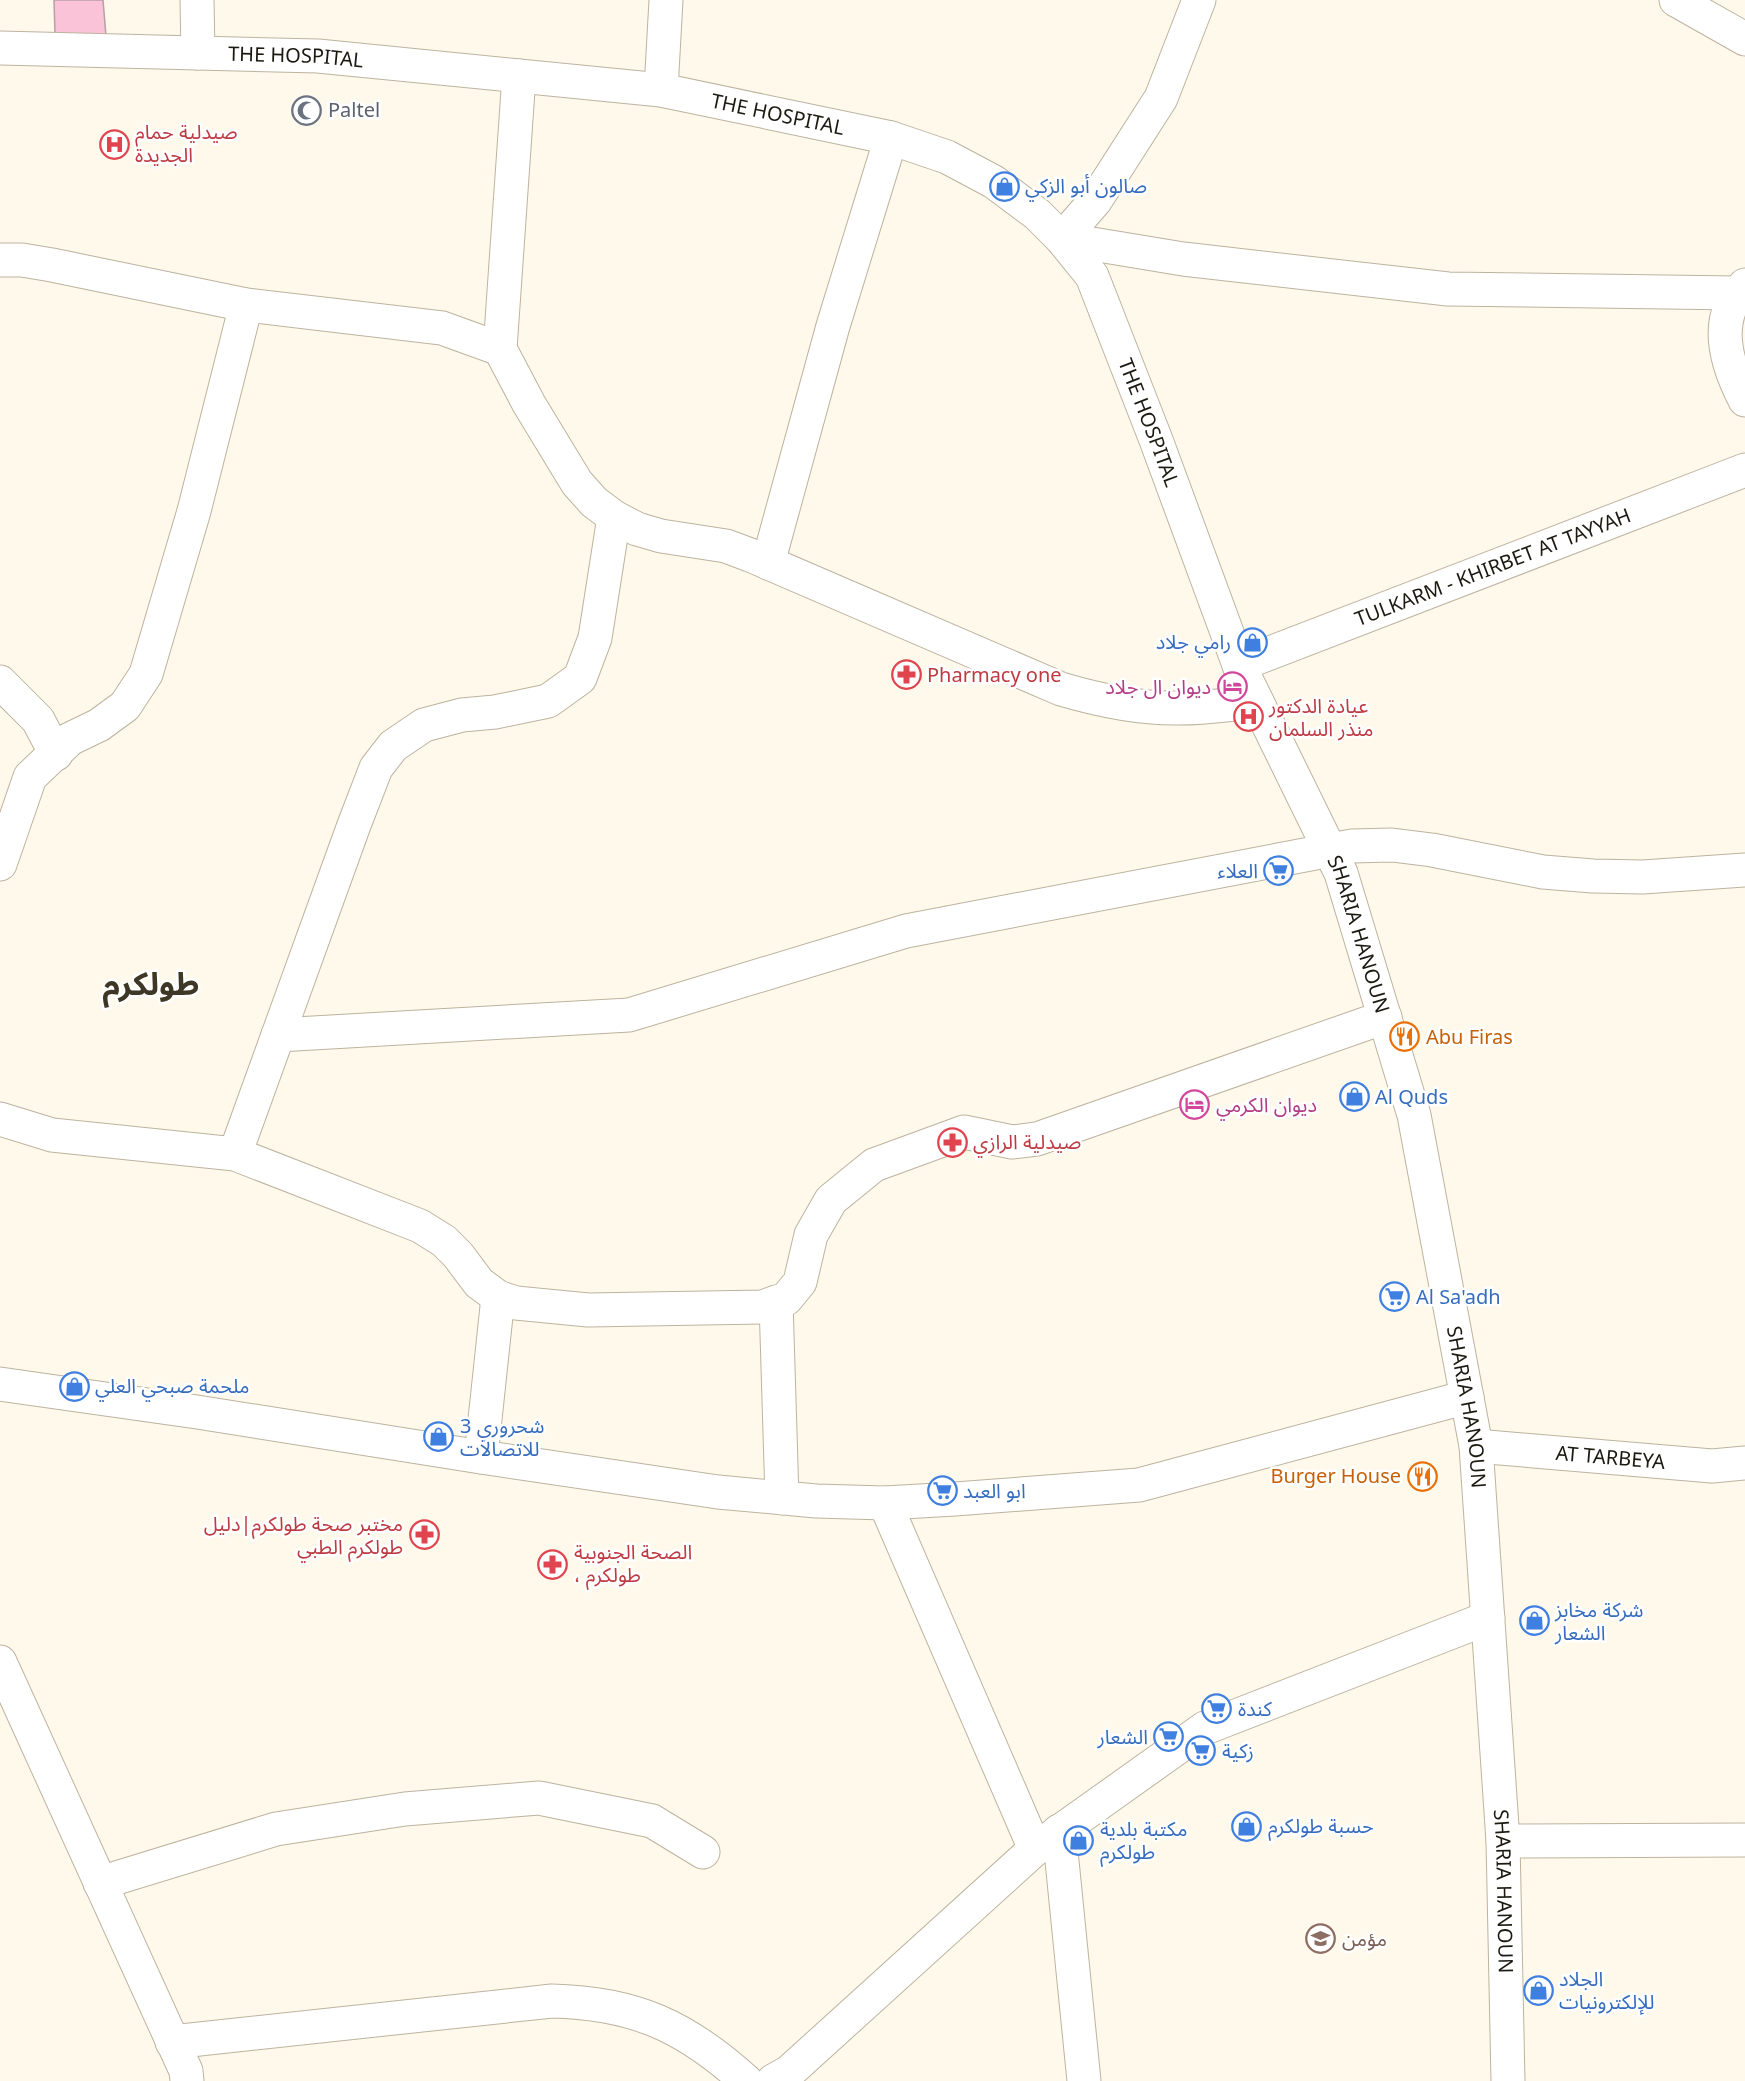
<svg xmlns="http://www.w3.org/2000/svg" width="1745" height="2081" viewBox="0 0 1745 2081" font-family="'Noto Sans','Noto Sans Arabic',sans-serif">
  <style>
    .building { fill: #fbc3d7; stroke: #b79fa7; stroke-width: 1.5 }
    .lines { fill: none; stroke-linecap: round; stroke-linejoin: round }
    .minor-casing { stroke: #bdb39e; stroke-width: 35 }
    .minor { stroke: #fff; stroke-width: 33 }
    .labels { text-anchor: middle; stroke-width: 5; stroke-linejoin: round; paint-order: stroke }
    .street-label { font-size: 20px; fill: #1c1911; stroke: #fff }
    .worship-label { font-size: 20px; fill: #5b616d; stroke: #fff; text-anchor: start }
    .health-label { font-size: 20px; fill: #be3a42; stroke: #fff; text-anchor: start }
    .shop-label { font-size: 20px; fill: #366cbe; stroke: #fff; text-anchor: start }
    .hotel-label { font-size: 20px; fill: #b23c85; stroke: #fff; text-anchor: end }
    .food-label { font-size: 20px; fill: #c56008; stroke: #fff; text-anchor: start }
    .education-label { font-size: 20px; fill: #785e54; stroke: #fff; text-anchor: start }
    .town-label { font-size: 32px; font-weight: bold; fill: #3f3726; stroke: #fff }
  </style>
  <rect width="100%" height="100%" fill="#fff9ec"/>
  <path class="building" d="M54 0H103L106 36 55 34Z"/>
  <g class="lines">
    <defs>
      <g id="minor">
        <path d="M197 0 198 53"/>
        <path d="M1676 0 1745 39"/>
        <path id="s1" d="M0 48 318 56 661 90 891 138 947 157 994 182 1037 214 1062 239 1092 276 1156 440 1239 665 1341 873 1414 1115 1476 1446 1503 1841 1508 2081"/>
        <path d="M661 90 666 0"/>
        <path d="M1062 239 1183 259 1448 289 1737 293"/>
        <path d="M1062 239 1095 201 1161 98 1199 0"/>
        <path d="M0 260H22L52 265 246 305 442 328 500 349 529 404 577 483 594 502 614 517 637 529 661 536 726 546 750 555 1061 689C1098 700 1135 708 1174 708 1202 709 1230 704 1257 702"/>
        <path d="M1745 285C1712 319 1726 364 1745 400"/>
        <path d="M500 349 519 76"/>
        <path d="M768 563 833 326 891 138"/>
        <path id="s2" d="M1239 665 1745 470"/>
        <path d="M0 682 38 720 56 754"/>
        <path d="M0 864 30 777 70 739 99 725 125 706 146 674 194 511 246 305"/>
        <path d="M278 1035 629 1015 906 931 1352 846 1392 845 1432 850 1543 872 1593 876 1643 877 1745 870"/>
        <path d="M0 1119 52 1135 235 1154 420 1226 444 1241 458 1255 479 1283 498 1297 516 1303 588 1310 762 1307 786 1299 800 1282 811 1235 831 1200 874 1165 964 1132 1012 1142 1037 1139 1385 1017"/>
        <path d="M235 1154 354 825 376 768 393 746 424 725 462 715 495 712 548 701 580 678 595 638 614 517"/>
        <path d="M776 1302 782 1498"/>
        <path d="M0 1384 197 1412 481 1457 718 1492 816 1501 885 1503 955 1499 1139 1485 1467 1397"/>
        <path id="s3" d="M1476 1446 1712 1466 1745 1463"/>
        <path d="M481 1457 498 1297"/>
        <path d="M885 1503 1035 1849"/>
        <path d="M0 1662 186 2071 187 2081"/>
        <path d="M1059 1831 1084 2081"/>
        <path d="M1503 1841 1745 1840"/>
        <path d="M100 1883 276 1829 405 1809 539 1798 652 1821 703 1852"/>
        <path d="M172 2042 552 2001C635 2003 685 2026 746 2081"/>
        <path d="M773 2081 789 2072 1035 1849 1205 1728 1488 1618"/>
      </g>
    </defs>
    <use href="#minor" class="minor-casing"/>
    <use href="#minor" class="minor"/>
  </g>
  <defs>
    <symbol id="mosque-ring" viewBox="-11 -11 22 22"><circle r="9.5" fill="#fff" stroke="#6b7280" stroke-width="1.5"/><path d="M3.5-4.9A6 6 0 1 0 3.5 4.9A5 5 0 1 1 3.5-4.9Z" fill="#6b7280"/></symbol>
    <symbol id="hospital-ring" viewBox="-11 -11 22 22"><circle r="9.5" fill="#fff" stroke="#e0444e" stroke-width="1.5"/><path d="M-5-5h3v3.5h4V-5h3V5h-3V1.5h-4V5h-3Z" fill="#e0444e"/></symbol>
    <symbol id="shop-ring" viewBox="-11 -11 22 22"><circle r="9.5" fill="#fff" stroke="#3f7fe0" stroke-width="1.5"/><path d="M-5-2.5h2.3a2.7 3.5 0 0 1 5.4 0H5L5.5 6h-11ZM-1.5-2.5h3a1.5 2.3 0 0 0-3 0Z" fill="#3f7fe0"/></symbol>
    <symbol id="pharmacy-ring" viewBox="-11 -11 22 22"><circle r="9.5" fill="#fff" stroke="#e0444e" stroke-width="1.5"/><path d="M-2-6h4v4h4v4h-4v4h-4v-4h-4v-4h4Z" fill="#e0444e"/></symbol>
    <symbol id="hotel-ring" viewBox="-11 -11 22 22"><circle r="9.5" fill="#fff" stroke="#d1479c" stroke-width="1.5"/><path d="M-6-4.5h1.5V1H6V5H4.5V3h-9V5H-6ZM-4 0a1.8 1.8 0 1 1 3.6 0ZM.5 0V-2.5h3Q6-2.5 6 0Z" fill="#d1479c"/></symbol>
    <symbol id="supermarket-ring" viewBox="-11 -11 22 22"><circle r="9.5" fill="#fff" stroke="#3f7fe0" stroke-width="1.5"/><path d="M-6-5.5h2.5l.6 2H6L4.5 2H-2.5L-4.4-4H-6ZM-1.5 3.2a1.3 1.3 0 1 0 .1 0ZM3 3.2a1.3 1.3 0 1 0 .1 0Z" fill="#3f7fe0"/></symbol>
    <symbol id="restaurant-ring" viewBox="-11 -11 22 22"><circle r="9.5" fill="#fff" stroke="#e8710a" stroke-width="1.5"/><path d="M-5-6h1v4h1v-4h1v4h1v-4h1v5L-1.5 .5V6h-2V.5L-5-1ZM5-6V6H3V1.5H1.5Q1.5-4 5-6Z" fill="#e8710a"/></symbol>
    <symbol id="school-ring" viewBox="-11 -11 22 22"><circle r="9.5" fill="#fff" stroke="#8d6e63" stroke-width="1.5"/><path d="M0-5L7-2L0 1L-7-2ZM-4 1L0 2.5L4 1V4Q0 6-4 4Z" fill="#8d6e63"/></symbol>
  </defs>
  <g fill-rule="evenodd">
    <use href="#mosque-ring" x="290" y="94" width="33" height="33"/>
    <use href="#hospital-ring" x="98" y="128" width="33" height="33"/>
    <use href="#shop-ring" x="988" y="170" width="33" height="33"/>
    <use href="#shop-ring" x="1236" y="626" width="33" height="33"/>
    <use href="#pharmacy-ring" x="890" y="658" width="33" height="33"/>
    <use href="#hotel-ring" x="1216" y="670" width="33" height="33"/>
    <use href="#hospital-ring" x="1232" y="700" width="33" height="33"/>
    <use href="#supermarket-ring" x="1262" y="854" width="33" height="33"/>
    <use href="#restaurant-ring" x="1388" y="1020" width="33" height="33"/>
    <use href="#shop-ring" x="1338" y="1080" width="33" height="33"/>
    <use href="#hotel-ring" x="1178" y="1088" width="33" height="33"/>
    <use href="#pharmacy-ring" x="936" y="1126" width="33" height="33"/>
    <use href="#supermarket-ring" x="1378" y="1280" width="33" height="33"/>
    <use href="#shop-ring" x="58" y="1370" width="33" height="33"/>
    <use href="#shop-ring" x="422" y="1420" width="33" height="33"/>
    <use href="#restaurant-ring" x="1406" y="1460" width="33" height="33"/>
    <use href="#supermarket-ring" x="926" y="1474" width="33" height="33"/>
    <use href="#pharmacy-ring" x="408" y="1518" width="33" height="33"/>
    <use href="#pharmacy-ring" x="536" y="1548" width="33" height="33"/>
    <use href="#shop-ring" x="1518" y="1604" width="33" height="33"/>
    <use href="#supermarket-ring" x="1200" y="1692" width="33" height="33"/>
    <use href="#supermarket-ring" x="1152" y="1720" width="33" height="33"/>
    <use href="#supermarket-ring" x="1184" y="1734" width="33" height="33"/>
    <use href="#shop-ring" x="1230" y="1810" width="33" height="33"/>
    <use href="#shop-ring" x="1062" y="1824" width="33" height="33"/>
    <use href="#school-ring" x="1304" y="1922" width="33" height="33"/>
    <use href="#shop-ring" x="1522" y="1974" width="33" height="33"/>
  </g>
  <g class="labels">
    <g class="street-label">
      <text dy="7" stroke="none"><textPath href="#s1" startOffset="296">THE HOSPITAL</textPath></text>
      <text dy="7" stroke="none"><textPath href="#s1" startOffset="782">THE HOSPITAL</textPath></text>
      <text dy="7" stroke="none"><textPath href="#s1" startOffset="1304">THE HOSPITAL</textPath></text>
      <text dy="7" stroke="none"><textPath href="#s2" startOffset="272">TULKARM - KHIRBET AT TAYYAH</textPath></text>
      <text dy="7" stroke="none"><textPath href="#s1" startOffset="1858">SHARIA HANOUN</textPath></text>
      <text dy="7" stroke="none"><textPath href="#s1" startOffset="2344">SHARIA HANOUN</textPath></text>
      <text dy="7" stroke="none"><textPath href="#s3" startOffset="135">AT TARBEYA</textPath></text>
      <text dy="7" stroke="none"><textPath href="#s1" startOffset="2830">SHARIA HANOUN</textPath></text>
    </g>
    <g class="worship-label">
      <text x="328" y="117">Paltel</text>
    </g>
    <g class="health-label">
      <text x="135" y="139">صيدلية حمام<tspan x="135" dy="23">الجديدة</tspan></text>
      <text x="927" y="682">Pharmacy one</text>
      <text x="1269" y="713">عيادة الدكتور<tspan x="1269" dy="23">منذر السلمان</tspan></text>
      <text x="973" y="1149">صيدلية الرازي</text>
      <text x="403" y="1531" text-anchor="end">مختبر صحة طولكرم|دليل<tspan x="403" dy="23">طولكرم الطبي</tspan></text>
      <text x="574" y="1559">الصحة الجنوبية<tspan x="574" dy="23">، طولكرم</tspan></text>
    </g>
    <g class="shop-label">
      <text x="1025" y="193">صالون أبو الزكي</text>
      <text x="1231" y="649" text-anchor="end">رامي جلاد</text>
      <text x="1258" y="878" text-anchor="end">العلاء</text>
      <text x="1375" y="1104">Al Quds</text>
      <text x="1416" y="1304">Al Sa'adh</text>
      <text x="95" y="1393">ملحمة صبحي العلي</text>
      <text x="460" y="1433">شحروري 3<tspan x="460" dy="23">للاتصالات</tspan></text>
      <text x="963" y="1498">ابو العبد</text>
      <text x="1555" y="1617">شركة مخابز<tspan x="1555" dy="23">الشعار</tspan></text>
      <text x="1238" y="1716">كندة</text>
      <text x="1148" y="1744" text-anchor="end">الشعار</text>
      <text x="1222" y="1758">زكية</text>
      <text x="1268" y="1833">حسبة طولكرم</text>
      <text x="1100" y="1836">مكتبة بلدية<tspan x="1100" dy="23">طولكرم</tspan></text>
      <text x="1559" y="1986">الجلاد<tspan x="1559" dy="23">للإلكترونيات</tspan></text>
    </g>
    <g class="hotel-label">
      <text x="1211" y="694">ديوان ال جلاد</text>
      <text x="1216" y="1112" text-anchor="start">ديوان الكرمي</text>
    </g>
    <g class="food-label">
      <text x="1426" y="1044">Abu Firas</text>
      <text x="1401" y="1483" text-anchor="end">Burger House</text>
    </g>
    <g class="education-label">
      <text x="1342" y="1946">مؤمن</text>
    </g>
    <g class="town-label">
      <text x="151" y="995">طولكرم</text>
    </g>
  </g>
</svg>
